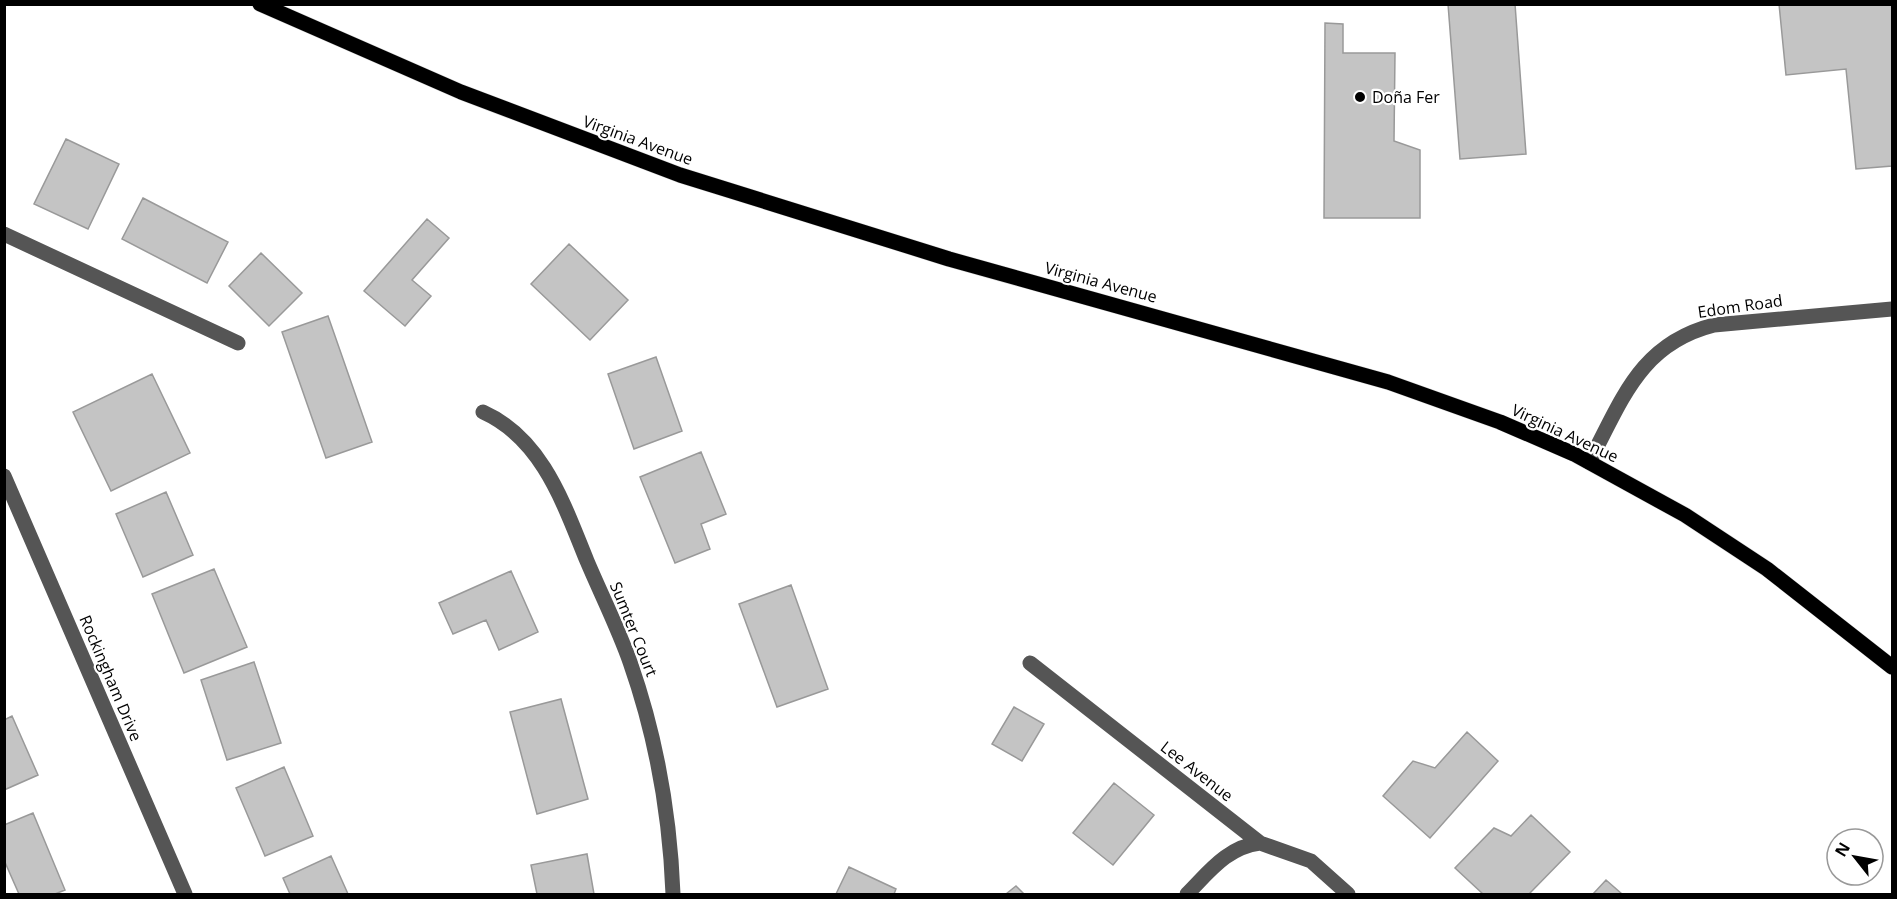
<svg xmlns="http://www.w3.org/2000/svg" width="1897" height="899" viewBox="0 0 1897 899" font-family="'Open Sans',sans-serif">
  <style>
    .building { fill: #c4c4c4; stroke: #999; stroke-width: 1.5 }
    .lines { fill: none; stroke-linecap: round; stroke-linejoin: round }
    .major-casing { stroke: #dbdbdb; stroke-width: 16 }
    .minor { stroke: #555; stroke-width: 15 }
    .major { stroke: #000; stroke-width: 15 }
    .poi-dot { fill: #000; stroke: #fff; stroke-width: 2 }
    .labels { text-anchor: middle; stroke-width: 4.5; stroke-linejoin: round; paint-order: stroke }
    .poi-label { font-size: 16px; fill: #000; stroke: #fff; text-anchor: start }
    .street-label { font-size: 16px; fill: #000; stroke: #fff }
  </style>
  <rect width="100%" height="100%" fill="#fff"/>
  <path class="building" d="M1448 4H1515L1526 154 1460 159Z
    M1779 4H1892V166L1856 169 1846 69 1786 75Z
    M1325 23 1343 24V53H1395L1394 141 1420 150V218H1324Z
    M66 139 119 164 88 229 34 204Z
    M143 198 228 242 207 283 122 239Z
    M427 219 449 238 412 280 431 296 405 326 364 291Z
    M569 244 628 300 590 340 531 284Z
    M261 253 302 293 269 326 229 286Z
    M328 316 372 442 326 458 282 332Z
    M656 357 682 431 634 449 608 374Z
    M152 374 190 453 111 491 73 412Z
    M701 452 726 514 701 524 710 549 675 563 640 477Z
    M166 492 193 555 143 577 116 514Z
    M214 569 247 647 184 673 152 594Z
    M511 571 538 632 499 650 486 620 453 634 439 603Z
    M791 585 828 689 777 707 739 604Z
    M254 662 281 743 227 760 201 680Z
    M561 699 588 799 537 814 510 712Z
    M1014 707 1044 724 1022 761 992 744Z
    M12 716 38 775 4 790V720Z
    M1467 732 1498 761 1430 838 1383 796 1413 761 1435 768Z
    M284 767 313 836 265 856 236 788Z
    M1114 783 1154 815 1113 865 1073 833Z
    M33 813 65 890 55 894H19L4 860V825Z
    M1531 815 1570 852 1529 894H1483L1455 868 1494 828 1511 836Z
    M587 854 594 894H537L531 865Z
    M331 856 348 894H290L283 878Z
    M849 867 896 889 894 894H836Z
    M1606 880 1622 894H1593Z
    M1016 886 1024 894H1006Z"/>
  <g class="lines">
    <defs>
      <path id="major" d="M260 4 461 92 680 175 949 259 1388 382 1500 422 1574 454 1685 515 1767 569 1892 667"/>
    </defs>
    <use href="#major" class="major-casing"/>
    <path class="minor" d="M4 234 238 343
      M483 412C543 439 564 505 587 561 601 594 618 628 630 662 656 736 670 816 673 894
      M1589 462C1622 401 1639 344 1714 325L1892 309
      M4 476 185 894
      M1030 663 1260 843 1311 861 1348 894
      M1187 894C1209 872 1227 847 1260 843"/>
    <use href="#major" class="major"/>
  </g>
  <circle class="poi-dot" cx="1360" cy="97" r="6"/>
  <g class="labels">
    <g class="poi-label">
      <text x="1372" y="103">Doña Fer</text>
    </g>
    <g class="street-label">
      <text transform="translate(638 140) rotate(20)" y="6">Virginia Avenue</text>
      <text transform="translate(1101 282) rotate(15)" y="6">Virginia Avenue</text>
      <text transform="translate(1740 306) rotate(-8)" y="6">Edom Road</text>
      <text transform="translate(1565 433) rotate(25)" y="6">Virginia Avenue</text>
      <text transform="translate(634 629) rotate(68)" y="6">Sumter Court</text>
      <text transform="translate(111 678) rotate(67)" y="6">Rockingham Drive</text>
      <text transform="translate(1197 771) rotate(38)" y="6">Lee Avenue</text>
    </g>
  </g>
  <rect width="1897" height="899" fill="none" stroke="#000000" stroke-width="12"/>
  <g transform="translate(1855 857) rotate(301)"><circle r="28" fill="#ffffff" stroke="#999999" stroke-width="1.5"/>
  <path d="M0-4.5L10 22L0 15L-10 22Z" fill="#000000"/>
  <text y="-9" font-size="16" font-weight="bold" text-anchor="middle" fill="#000000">N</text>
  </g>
</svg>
